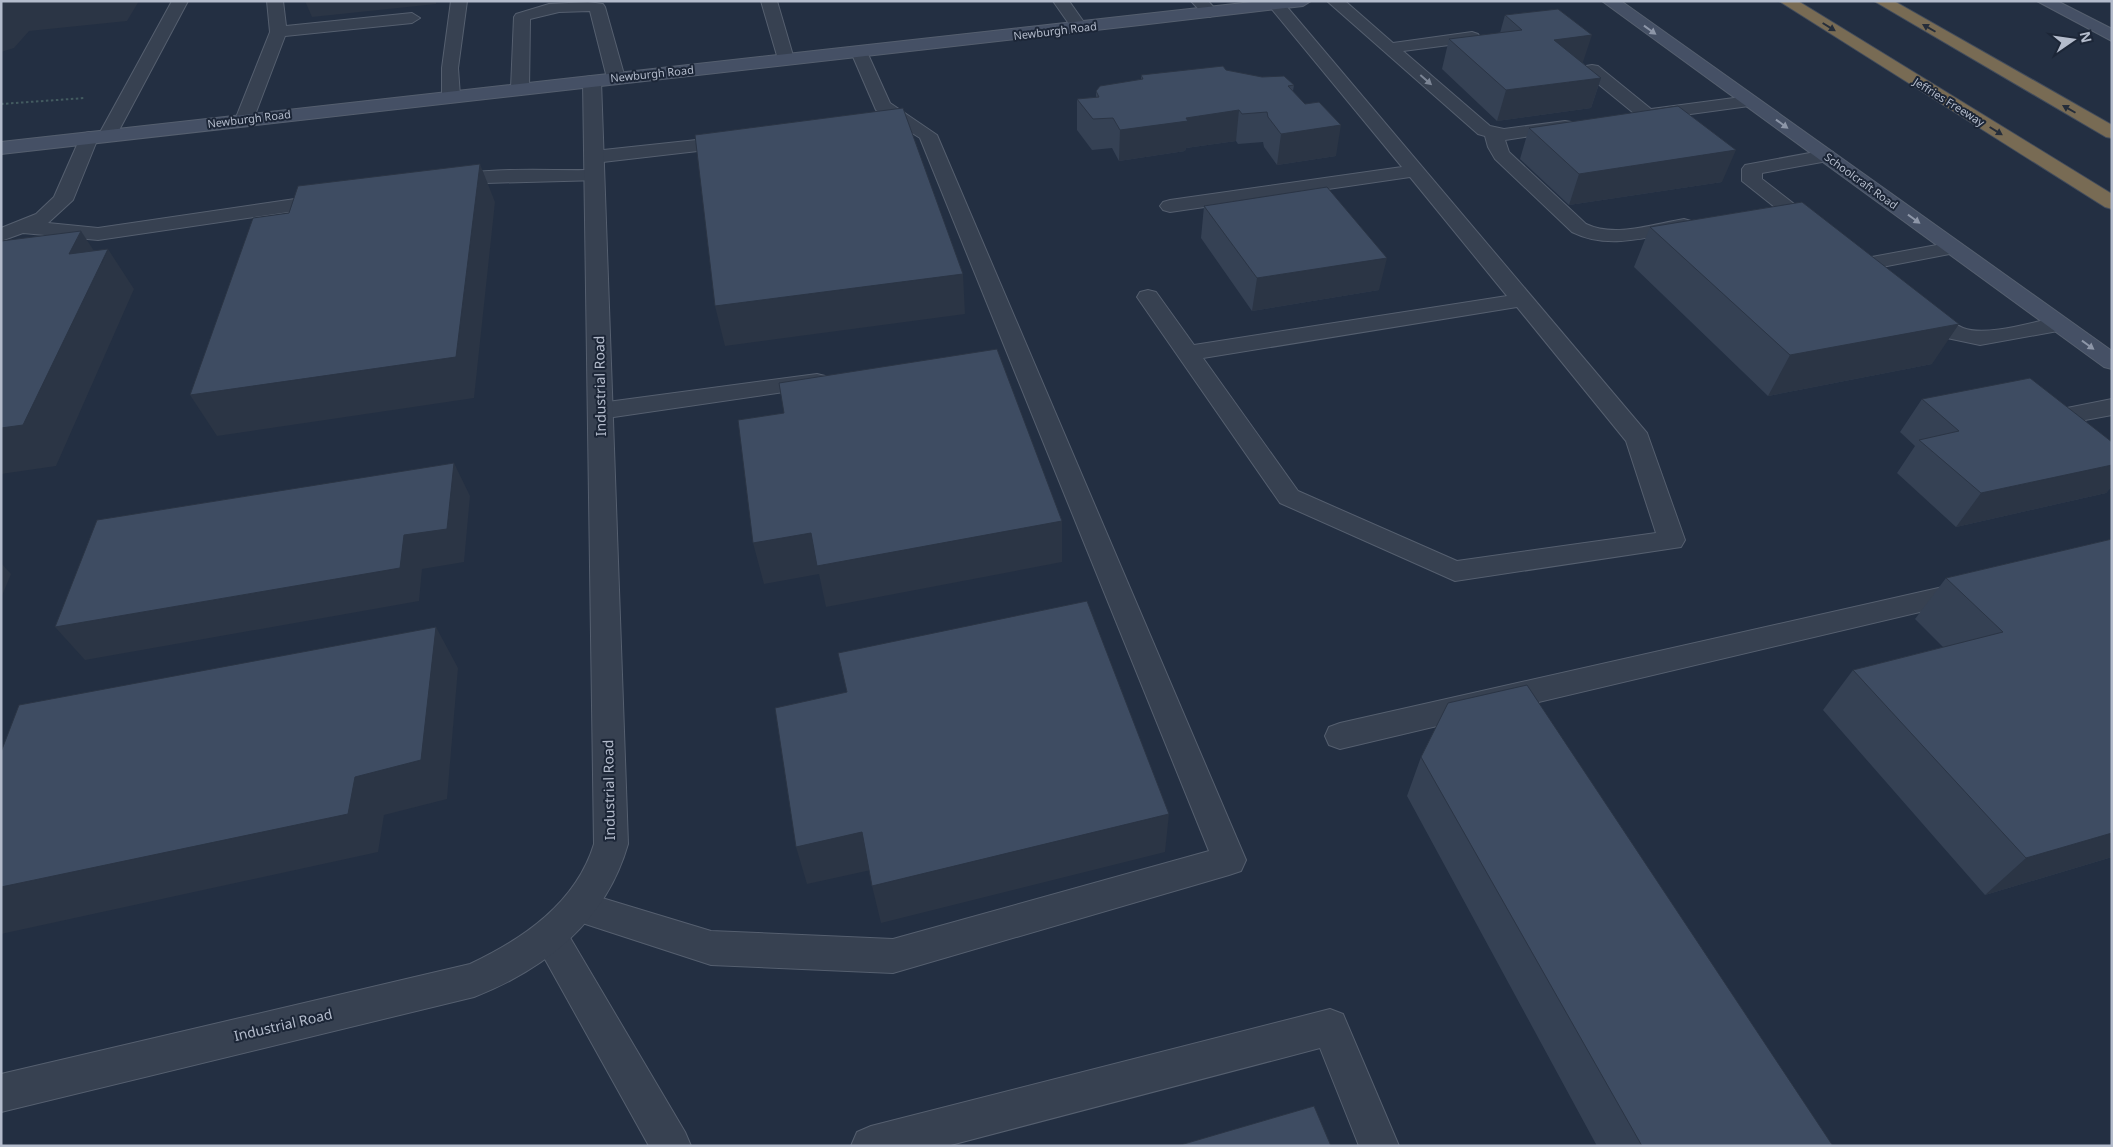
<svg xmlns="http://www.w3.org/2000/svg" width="2113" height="1147" viewBox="0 0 2113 1147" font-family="'Noto Sans',sans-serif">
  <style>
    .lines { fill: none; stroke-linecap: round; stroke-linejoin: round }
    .service-casing { stroke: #555f6f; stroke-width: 2 }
    .minor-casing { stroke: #555f6f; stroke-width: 2 }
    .secondary-casing { stroke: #555f6f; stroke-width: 2 }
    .motorway-casing { stroke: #424c5c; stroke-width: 2 }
    .path { stroke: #435b60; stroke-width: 2; stroke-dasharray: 2.5 2.5; stroke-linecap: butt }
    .service { fill: #374151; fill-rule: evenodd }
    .minor { fill: #374151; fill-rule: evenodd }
    .secondary { fill: #455065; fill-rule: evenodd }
    .motorway { fill: #786b54; fill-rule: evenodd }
    .wall { fill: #354154 }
    .shaded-wall { fill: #2b3545 }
    .building { fill: #3e4c62; stroke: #2b3545 }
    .oneway { fill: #252d3a }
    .oneway2 { fill: #8d96a8 }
    .oneway3 { fill: #7c8595 }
    .labels { text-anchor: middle; stroke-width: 4; stroke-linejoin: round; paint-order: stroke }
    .far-street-label { font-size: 11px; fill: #b4bccc; stroke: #1c2637 }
    .street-label { font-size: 14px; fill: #b4bccc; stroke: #1c2637 }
  </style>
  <rect width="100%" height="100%" fill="#232f42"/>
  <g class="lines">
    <defs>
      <path id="service" d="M172 1H188L116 136 114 140H100L98 136Z
        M267 1H283L286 26 412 13 420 18 412 23 285 36 253 120 250 124H238L235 120 270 32Z
        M451 1H467L458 68 460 96 457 100H445L442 96V68Z
        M761 1H777L794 59 792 63H780L778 59Z
        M1053 1H1069L1088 28 1086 31H1074Z
        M1191 1H1208L1218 12 1210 17 1204 15Z
        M1270 1H1282L1647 433 1685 540 1681 547 1455 581 1280 503 1137 297 1140 292 1148 290 1156 292 1194 345 1507 296 1410 177 1170 212 1163 210 1160 206 1163 202 1170 200 1402 167 1270 7 1268 4ZM1517 307 1626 441 1656 533 1457 561 1298 491 1203 358Z
        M1327 1H1345L1393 43 1472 32 1478 34 1480 37 1472 42 1403 51 1490 126 1504 129 1565 121 1571 122 1574 126 1571 130 1505 140 1509 152 1586 224C1615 238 1653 224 1684 219L1691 221 1694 225 1691 229 1684 231C1646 237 1608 250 1572 232L1495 159 1488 147 1485 136 1478 134Z
        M588 2 603 4 605 7 625 78 622 82H610L607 78 590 11 559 12 530 19 529 88 526 92H514L511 88 514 17 516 14 549 4Z
        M859 47 865 48 867 52 890 103 937 135 1246 860 1241 871 1229 875 893 973 711 965 567 918 562 907 567 896 579 891 711 931 893 939 1209 851 920 138 876 110 851 52 853 48Z
        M1592 65 1598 66 1651 109 1749 96 1755 97 1758 101 1755 105 1749 106 1647 120 1641 119 1586 74 1583 70 1586 66Z
        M89 132 96 134 98 138 73 200 48 223 98 228 329 194 336 196 339 200 336 204 329 206 98 240 23 233 1 241V228L36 214 54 197 80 138 82 134Z
        M734 136 741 138 743 142 741 146 594 163 587 161 585 157 587 153 594 151Z
        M1826 150 1833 152 1835 156 1833 160 1762 173V179L1820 224 1823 228 1820 232 1813 234 1806 232 1742 181V169L1745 165Z
        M594 170 601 172 604 176 601 180 486 183 448 188 441 186 438 182 441 178C490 166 544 171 594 170Z
        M1953 242 1960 244 1963 248 1960 252 1861 271 1854 269 1850 265 1854 261 1861 259Z
        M1923 304C1939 308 1948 322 1963 328 1986 337 2033 322 2058 317L2066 319 2069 324 2066 329 2058 331 1980 345 1947 338 1915 316 1912 311 1915 306Z
        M817 374 825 376 829 381 825 386 600 419 591 416 588 411 591 406 600 403Z
        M2112 399V415L2085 420 2086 425 2112 445V466L2103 464 2066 435 2059 415 2062 409Z
        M1965 582 1975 585 1979 592 1975 599 1340 749 1329 745 1325 736 1329 727 1340 723Z
        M550 920 562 924 685 1132 691 1146H649L532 936 538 924Z
        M1330 1009 1343 1014 1399 1146H1359L1320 1048 947 1146H851L857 1132 871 1126Z"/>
      <path id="minor" d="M592 76 598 77 601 81 628 844C606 921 546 969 474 997L1 1112V1074L470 964C523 939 576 903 594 844L583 81 586 77Z"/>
      <path id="secondary" d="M1261 1H1311L1303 6 1140 25 1 154V142Z
        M1602 1H1621L2112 351V369L2104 367Z
        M2037 1H2057L2112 29V41Z"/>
      <path id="motorway" d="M1779 1H1798L2112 194V209L2105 207Z
        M1874 1H1894L2112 125V138L2106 137Z"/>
    </defs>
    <use href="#service" class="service-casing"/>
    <use href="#minor" class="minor-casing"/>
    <use href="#secondary" class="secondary-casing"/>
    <use href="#motorway" class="motorway-casing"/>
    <path class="path" d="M1 104 85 98"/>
    <use href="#service" class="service"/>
    <use href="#minor" class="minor"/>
    <use href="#secondary" class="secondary"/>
    <use href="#motorway" class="motorway"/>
  </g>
  <path class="wall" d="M1505 15 1583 63 1601 78 1591 108 1497 121 1442 69 1449 39 1500 33Z
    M1226 70 1294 85 1293 91 1336 156 1277 165 1264 147 1263 142 1238 144 1236 141 1186 148 1185 151 1119 161 1112 148 1092 150 1077 130V99L1096 97V91L1141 79V75Z
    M1529 128 1722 182 1569 205 1520 159Z
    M1204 206 1379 290 1252 311 1201 238Z
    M1650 227 1932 364 1768 396 1634 267Z
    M1922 399 2112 442V486L2106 493 1956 527 1897 473 1915 446 1900 432Z
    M2112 539V857L1985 895 1823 710 1853 670 1943 647 1915 619 1946 578Z
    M1421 757 1833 1146H1597L1407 796Z"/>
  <path class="shaded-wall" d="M3 1H139L127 21 29 31 14 48 1 52V3Z
    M305 1H436V4L312 17Z
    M1592 35 1582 65 1554 40Z
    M1601 78 1591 108 1497 121 1506 90Z
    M1239 110 1236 141 1186 148 1185 151 1119 161 1120 130 1186 118Z
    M1341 125 1336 156 1277 165 1281 134Z
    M1736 150 1722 182 1569 205 1579 174Z
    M480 164 495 202 474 398 217 436 190 395Z
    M81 231 102 263 108 249 134 289 56 466 1 474V428L69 254Z
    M1387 258 1379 290 1252 311 1257 278Z
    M963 274 965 314 725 346 715 306Z
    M1959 324 1932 364 1768 396 1790 355Z
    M454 463 470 496 464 562 422 569 419 601 85 660 55 627Z
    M2112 465V486L2106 493 1956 527 1981 493Z
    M1062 521V562L826 607 819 574 764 584 753 543 811 533Z
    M1 563 11 574 1 598Z
    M436 627 458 668 447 799 384 815 378 852 1 934V887L355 777Z
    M1169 814 1165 852 881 923 872 886Z
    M862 832 871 870 807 884 796 847Z
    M2112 833V857L1985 895 2026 858Z"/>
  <path class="building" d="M1558 9 1592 35 1554 40 1601 78 1506 90 1449 39 1522 30 1505 15Z
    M1223 66 1226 70 1262 77 1284 76 1294 85 1288 86 1305 104 1319 102 1341 125 1281 134 1268 117 1267 112 1242 114 1239 110 1186 118 1188 121 1120 130 1113 118 1093 119 1077 99 1099 97 1096 91 1100 86 1143 79 1141 75Z
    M1678 106 1736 150 1579 174 1529 128Z
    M903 108 963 274 715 306 695 135Z
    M480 164 456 357 190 395 253 218 289 213 298 186Z
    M1327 187 1387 258 1257 278 1204 206Z
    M1802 202 1959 324 1790 355 1650 227Z
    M81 231 69 254 108 249 23 425 1 428V241Z
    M997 349 1062 521 817 566 811 533 753 543 738 420 784 413 779 383Z
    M2030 378 2112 442V465L1981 493 1919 440 1959 431 1922 399Z
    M454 463 447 529 404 535 400 568 55 627 97 520Z
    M2112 539V833L2026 858 1853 670 2003 632 1946 578Z
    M1087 601 1169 814 872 886 862 832 796 847 775 708 847 692 838 653Z
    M436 627 421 760 355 777 348 814 1 887V752L19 705Z
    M1527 685 1833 1146H1642L1421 757 1448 703Z
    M1314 1106 1331 1146H1177Z"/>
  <defs><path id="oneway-solid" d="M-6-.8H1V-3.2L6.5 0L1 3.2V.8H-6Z" transform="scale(1.25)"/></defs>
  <g class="oneway">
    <use href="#oneway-solid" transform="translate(1829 27) rotate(32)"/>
    <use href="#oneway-solid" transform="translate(1929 28) rotate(-150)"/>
    <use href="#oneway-solid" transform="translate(2069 109) rotate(-150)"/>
    <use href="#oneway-solid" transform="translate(1996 131) rotate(32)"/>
  </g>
  <g class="oneway2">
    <use href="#oneway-solid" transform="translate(1650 30) rotate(36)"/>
    <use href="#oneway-solid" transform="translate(1782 124) rotate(36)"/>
    <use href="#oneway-solid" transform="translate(1914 219) rotate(36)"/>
    <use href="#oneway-solid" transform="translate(2088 345) rotate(36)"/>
  </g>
  <use class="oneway3" href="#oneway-solid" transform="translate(1426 80) rotate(41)"/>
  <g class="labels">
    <g class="far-street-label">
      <text transform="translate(1055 31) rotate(-7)" y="4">Newburgh Road</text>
      <text transform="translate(652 74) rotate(-6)" y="4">Newburgh Road</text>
      <text transform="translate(1949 102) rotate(32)" y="4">Jeffries Freeway</text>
      <text transform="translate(249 119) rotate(-7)" y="4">Newburgh Road</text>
      <text transform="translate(1861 181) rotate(36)" y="4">Schoolcraft Road</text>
    </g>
    <g class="street-label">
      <text transform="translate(600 386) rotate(-91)" y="5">Industrial Road</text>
      <text transform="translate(609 790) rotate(-91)" y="5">Industrial Road</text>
      <text transform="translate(283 1025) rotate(-13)" y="5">Industrial Road</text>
    </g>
  </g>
  <rect width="2113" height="1147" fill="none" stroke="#b4bccc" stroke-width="5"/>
  <g transform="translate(2073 40) rotate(77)" stroke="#1c2637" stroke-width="4" paint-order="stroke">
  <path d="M0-4L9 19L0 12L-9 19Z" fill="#b4bccc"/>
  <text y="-8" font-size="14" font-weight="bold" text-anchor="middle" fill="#b4bccc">N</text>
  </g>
</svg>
